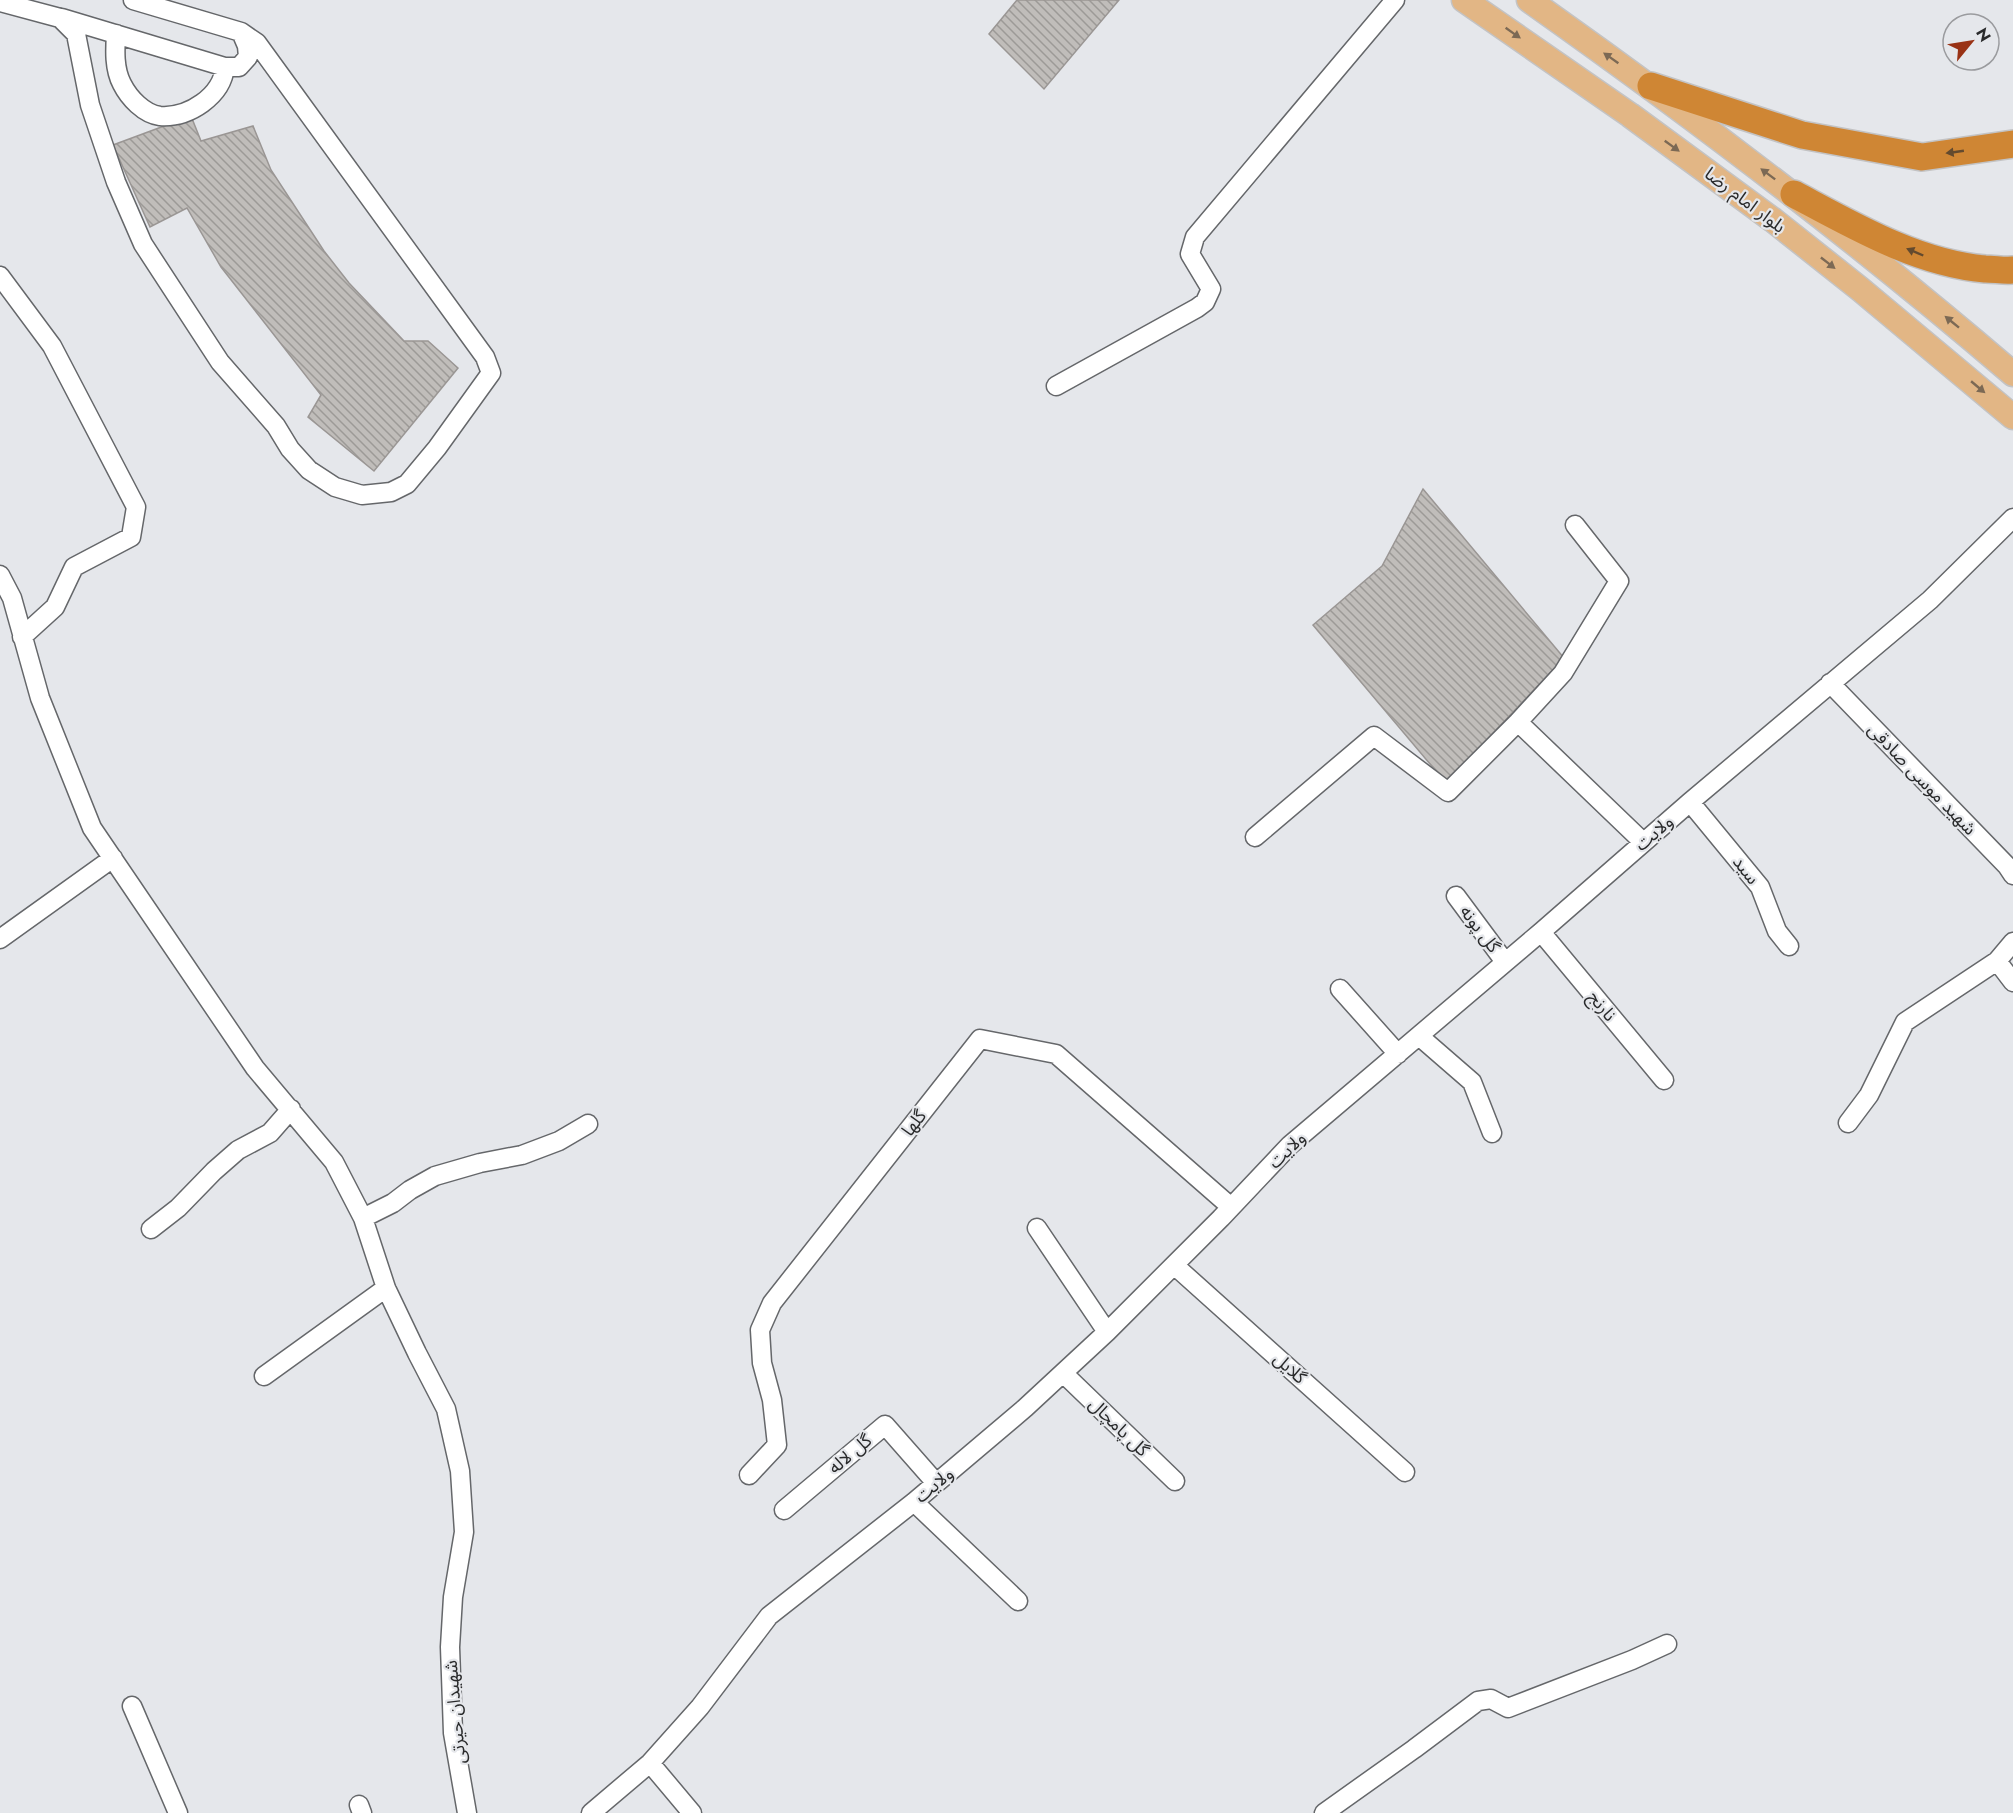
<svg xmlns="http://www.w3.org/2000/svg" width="2013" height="1813" viewBox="0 0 2013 1813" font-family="Jost,'Noto Sans Arabic',sans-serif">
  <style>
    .building { fill: url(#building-back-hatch); stroke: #9a9694; stroke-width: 1.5 }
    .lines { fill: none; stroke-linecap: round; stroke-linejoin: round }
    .minor-casing { stroke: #65676a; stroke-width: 21 }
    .major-casing { stroke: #c3c3c4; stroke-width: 27 }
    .highway-casing { stroke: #c3c3c4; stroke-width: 30 }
    .minor { stroke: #fff; stroke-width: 18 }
    .major { stroke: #e2b685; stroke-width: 24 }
    .highway { stroke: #cf8634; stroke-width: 27 }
    .oneway { fill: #7c6954 }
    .oneway2 { fill: #634a2e }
    .labels { text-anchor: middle; stroke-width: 4.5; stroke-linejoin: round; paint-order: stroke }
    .street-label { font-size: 18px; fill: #292a2b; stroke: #e5e7eb }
  </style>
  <defs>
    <pattern id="building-back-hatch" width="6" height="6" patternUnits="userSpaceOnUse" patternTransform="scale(1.5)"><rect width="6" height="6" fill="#c0bdba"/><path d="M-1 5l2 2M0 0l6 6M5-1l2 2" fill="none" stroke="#9c9a97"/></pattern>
  </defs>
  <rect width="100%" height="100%" fill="#e5e7eb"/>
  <path class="building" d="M1017 0H1119L1044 89 989 34Z
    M191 116 201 141 253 126 271 170 324 251 349 283 404 341H428L458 368 374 471 308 417 321 395 221 267 187 208 150 227 113 145Z
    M1423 489 1564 658 1446 783 1313 625 1382 566Z"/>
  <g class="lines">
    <defs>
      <path id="minor" d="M0 2 60 18 76 34 90 105 116 182 143 244 220 362 276 426 290 449 309 470 335 487 362 495 391 492 407 484 437 448 491 373 485 357 257 43 241 32 133 0
        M62 18 225 67H239L248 57 247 46 241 32
        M116 34C115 50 114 69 122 84 129 98 144 114 160 116 189 118 222 96 225 67
        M0 276 52 346 136 507 131 537 74 567 55 607 22 637
        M1056 386 1197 308 1205 302 1211 289 1190 254 1195 237 1395 0
        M0 575 12 598 40 698 92 828 255 1068 334 1162 363 1218 386 1288 417 1353 446 1409 460 1471 464 1532 453 1597 450 1647 453 1733 467 1813
        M1830 683 2007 866 2013 875
        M1518 722 1563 673 1619 581 1575 525
        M1690 802 1760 887 1777 931 1789 946
        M1255 837 1374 736 1448 792 1518 722 1643 842
        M1456 896 1505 962
        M1541 932 1664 1080
        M0 939 113 858
        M1997 961 2013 982
        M1340 989 1398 1054
        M1419 1036 1472 1082 1492 1133
        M1848 1123 1869 1095 1905 1022 1997 961 2013 942
        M363 1218 393 1203 410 1190 435 1176 480 1163 522 1155 559 1141 588 1124
        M1037 1228 1107 1332
        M151 1229 178 1208 214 1171 238 1150 270 1133 291 1109
        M1174 1265 1405 1472
        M1063 1373 1175 1481
        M264 1376 386 1288
        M749 1475 777 1445 772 1400 762 1363 760 1330 772 1303 980 1039 1056 1054 1231 1207
        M914 1502 1018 1601
        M784 1510 885 1425 936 1483
        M132 1706 178 1813
        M650 1763 692 1813
        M359 1805 362 1813
        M591 1813 650 1763 700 1707 769 1616 914 1502 1025 1408 1107 1332 1221 1218 1290 1145 1541 932 1690 802 1930 600 2013 518
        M1324 1813 1414 1749 1478 1701 1491 1699 1508 1708 1632 1660 1667 1644"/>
      <path id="major" d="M1464 0 1630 115 1773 220 1860 289 2013 417
        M1529 0C1696 118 1858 241 2013 374"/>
      <path id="highway" d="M1651 86 1802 135 1922 157 2013 144
        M1794 194C1854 226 1917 263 1985 269 1995 269 2004 271 2013 270"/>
    </defs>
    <use href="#minor" class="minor-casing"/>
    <use href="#major" class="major-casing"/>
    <use href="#highway" class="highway-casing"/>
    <use href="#minor" class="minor"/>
    <use href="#major" class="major"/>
    <use href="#highway" class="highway"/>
  </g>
  <defs><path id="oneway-solid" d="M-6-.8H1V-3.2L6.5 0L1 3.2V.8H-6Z" transform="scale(1.5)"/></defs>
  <g class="oneway">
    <use href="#oneway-solid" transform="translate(1513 33) rotate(35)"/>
    <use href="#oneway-solid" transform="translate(1611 58) rotate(-145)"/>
    <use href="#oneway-solid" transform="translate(1672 146) rotate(36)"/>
    <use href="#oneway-solid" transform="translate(1768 174) rotate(-143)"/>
    <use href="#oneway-solid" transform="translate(1828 263) rotate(38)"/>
    <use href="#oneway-solid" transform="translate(1952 322) rotate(-141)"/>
    <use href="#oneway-solid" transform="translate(1978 387) rotate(40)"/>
  </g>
  <g class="oneway2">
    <use href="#oneway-solid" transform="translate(1955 152) rotate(172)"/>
    <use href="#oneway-solid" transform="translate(1915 252) rotate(-157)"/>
  </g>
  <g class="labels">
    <g class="street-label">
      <text transform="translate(1745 200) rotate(37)" y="6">بلوار امام رضا</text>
      <text transform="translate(1922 779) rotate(46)" y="6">شهید موسی صادقی</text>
      <text transform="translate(1654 833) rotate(-41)" y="6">ولایت</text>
      <text transform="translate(1746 870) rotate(52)" y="6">سید</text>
      <text transform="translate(1480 929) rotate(53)" y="6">گل پونه</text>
      <text transform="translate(1602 1006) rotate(50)" y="6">نارنج</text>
      <text transform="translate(914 1123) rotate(-52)" y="6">گلها</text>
      <text transform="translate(1287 1150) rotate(-44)" y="6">ولایت</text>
      <text transform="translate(1290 1368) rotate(42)" y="6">گلایل</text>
      <text transform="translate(1119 1427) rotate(44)" y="6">گل پامچال</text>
      <text transform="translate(850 1454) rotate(-40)" y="6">گل لاله</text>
      <text transform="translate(934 1485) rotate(-40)" y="6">ولایت</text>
      <text transform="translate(455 1712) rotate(-95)" y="6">شهیدان حیرتی</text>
    </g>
  </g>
  <g transform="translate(1971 42) rotate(60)"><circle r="28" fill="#e5e7eb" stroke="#9a9b9e" stroke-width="1.5"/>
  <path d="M0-4.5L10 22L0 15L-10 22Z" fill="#993215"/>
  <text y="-9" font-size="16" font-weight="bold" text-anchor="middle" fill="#292a2b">N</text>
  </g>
</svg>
